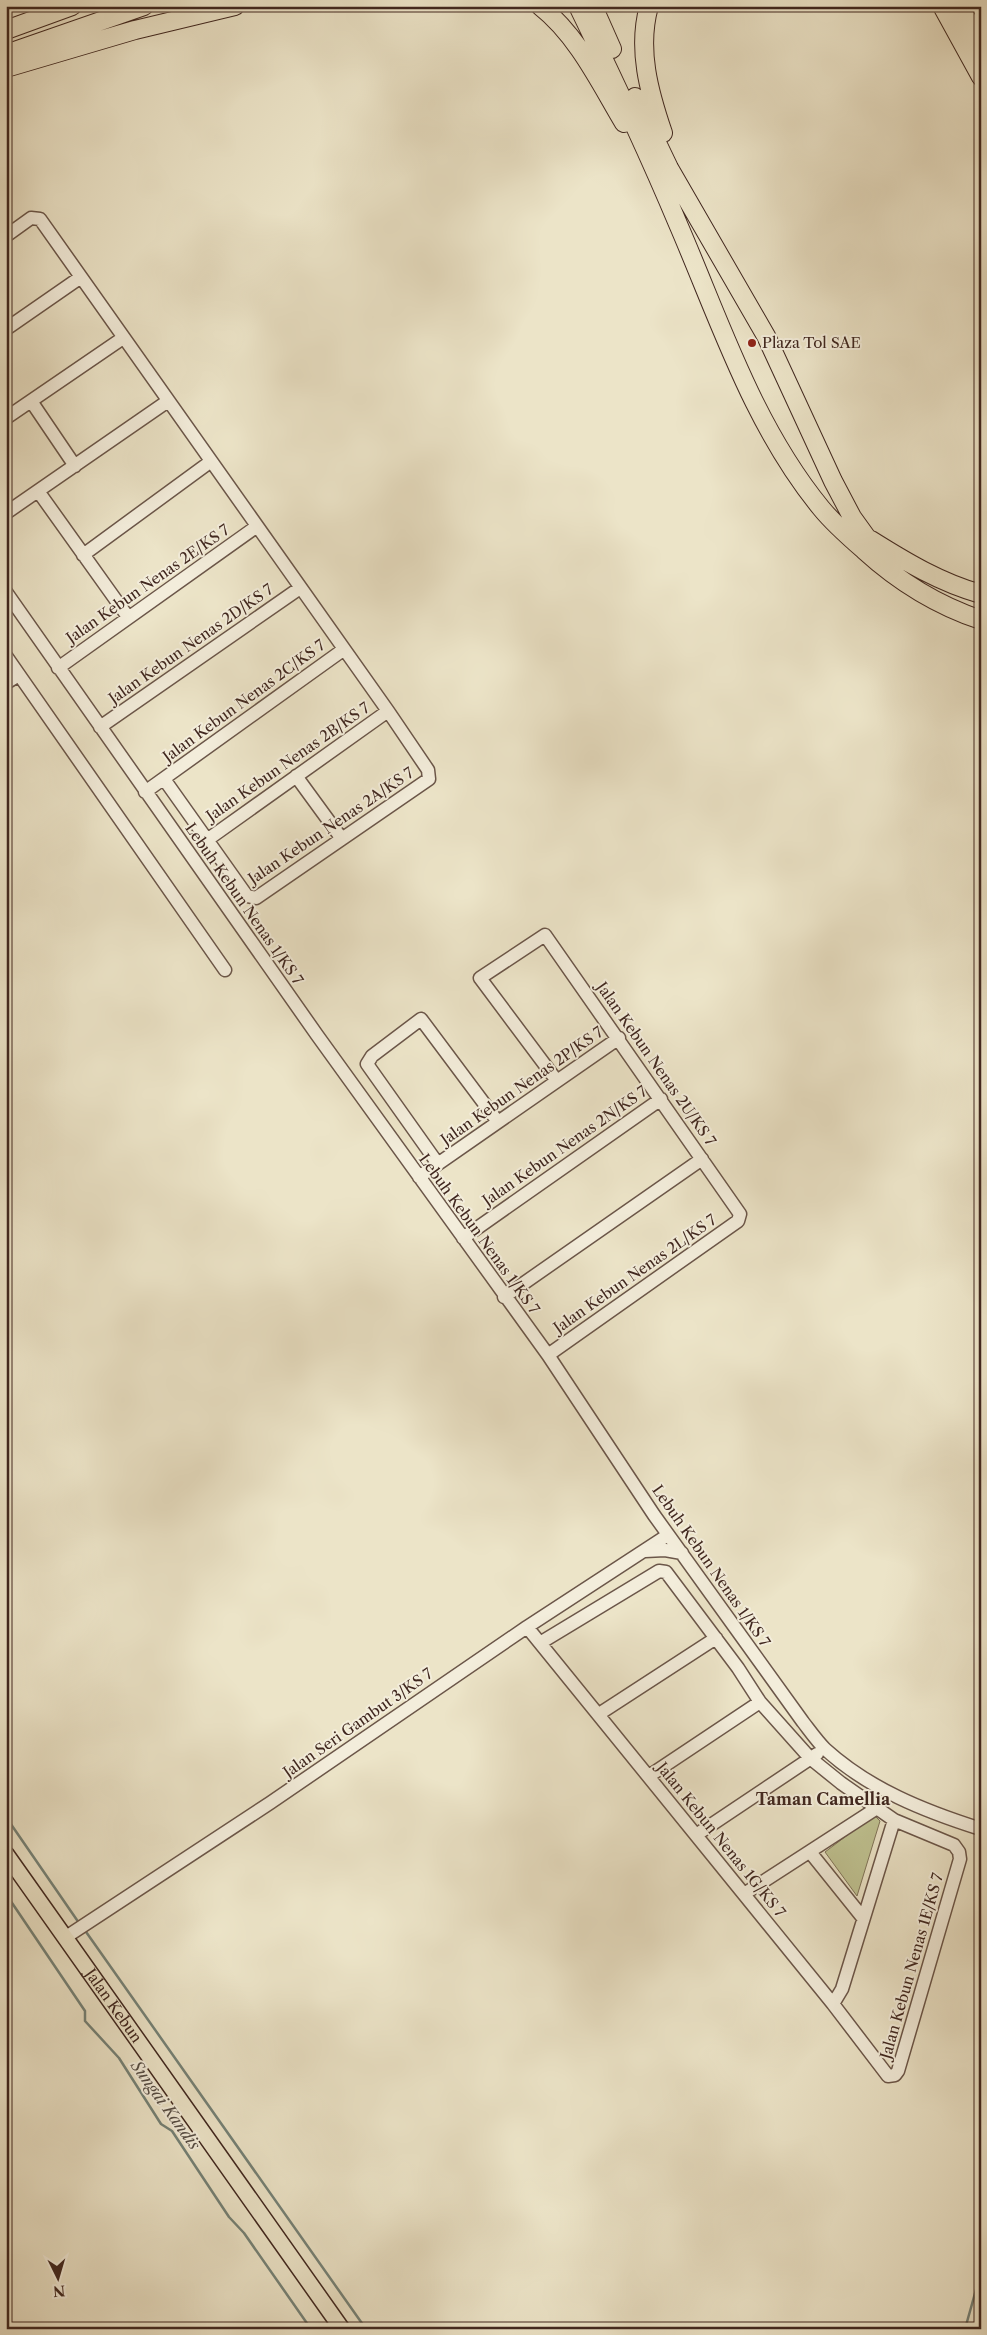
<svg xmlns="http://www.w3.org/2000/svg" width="987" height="2335" viewBox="0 0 987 2335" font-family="'Libre Caslon Text',serif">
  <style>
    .green { fill: #bfc291; stroke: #807458 }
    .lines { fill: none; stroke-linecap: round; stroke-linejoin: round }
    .stream { stroke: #758277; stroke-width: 2.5 }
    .minor-casing { stroke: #6b5649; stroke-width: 15 }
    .major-casing { stroke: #40271f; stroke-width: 18 }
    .highway-casing { stroke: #40271f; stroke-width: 20 }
    .minor { stroke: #f3eddb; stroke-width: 12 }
    .major { stroke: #ece4c8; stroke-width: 15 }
    .highway { stroke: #ece4c8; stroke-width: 18 }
    .poi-dot { fill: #8f2418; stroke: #f3eddb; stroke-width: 2 }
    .labels { text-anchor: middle; stroke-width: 4; stroke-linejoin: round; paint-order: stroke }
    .poi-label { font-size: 15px; fill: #40271f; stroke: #f3eddb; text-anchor: start }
    .street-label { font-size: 15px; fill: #40271f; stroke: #f3eddb }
    .neighbourhood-label { font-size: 16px; font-weight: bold; fill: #40271f; stroke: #f3eddb }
    .water-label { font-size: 16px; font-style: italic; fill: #564d44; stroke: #f3eddb }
  </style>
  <rect width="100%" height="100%" fill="#ece4c8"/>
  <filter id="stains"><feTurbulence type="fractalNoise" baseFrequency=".004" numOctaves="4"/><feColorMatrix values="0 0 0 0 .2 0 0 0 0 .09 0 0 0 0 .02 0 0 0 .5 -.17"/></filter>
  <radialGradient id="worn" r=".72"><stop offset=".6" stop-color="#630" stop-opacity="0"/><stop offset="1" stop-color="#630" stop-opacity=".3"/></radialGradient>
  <path class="green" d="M874 1815 880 1821 857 1896 825 1852Z"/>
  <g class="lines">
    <path class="stream" d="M6 1817 79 1923
      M6 1894 85 2011V2021L119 2058 161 2124 172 2131 229 2217 244 2233 311 2329
      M84 1929 366 2329
      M965 2329 981 2272"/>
    <defs>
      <path id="minor" d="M6 236 31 218 40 219 388 711 428 770 429 779 256 898 247 896 164 779
        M6 329 81 277
        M31 401 75 466
        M6 418 123 338
        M38 491 128 617
        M6 513 168 401
        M83 555 210 462
        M6 592 317 1035 548 1355 654 1515 803 1722C810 1731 817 1741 825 1749 869 1789 924 1811 981 1829
        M6 656 225 970
        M58 668 256 527
        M6 683 19 675
        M100 727 300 588
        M296 776 342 839
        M145 792 343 650
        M207 840 388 711
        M438 1164 367 1064 372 1056 421 1019 498 1122
        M419 1177 619 1038
        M463 1238 661 1099
        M504 1297 702 1159
        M548 1355 738 1221 740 1214 545 935 480 978 557 1081
        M645 1551 665 1550 682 1553
        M527 1627 833 2004 888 2076 895 2075 898 2071 960 1859 959 1852 954 1845 894 1820 841 1783 810 1758 760 1702 738 1668 666 1572 659 1571 540 1643
        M599 1714 716 1638
        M649 1776 760 1702
        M696 1835 817 1754
        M810 1852 863 1918
        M744 1894 877 1808
        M66 1937 270 1803 527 1627 668 1535
        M833 2004 842 1989 894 1820"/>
      <g id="major">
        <path id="s1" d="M6 1854 342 2329"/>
      </g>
      <path id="highway" d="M540 6C578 36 600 83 624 123
        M578 6C613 78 647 150 678 224 720 321 753 425 821 508 834 524 849 537 864 550 899 582 936 605 981 620
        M593 6 612 49
        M649 6C637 49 649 92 663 133
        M942 6 981 77
        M960 6 981 46
        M6 30 72 6
        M6 54 144 6
        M6 68 135 30 235 6
        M635 97 669 168 766 336 833 481 852 517 870 542 879 551
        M871 540C906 562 941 583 981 594"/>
    </defs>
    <use href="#minor" class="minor-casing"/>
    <use href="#major" class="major-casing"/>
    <use href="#highway" class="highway-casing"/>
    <use href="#minor" class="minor"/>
    <use href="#major" class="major"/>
    <use href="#highway" class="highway"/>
  </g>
  <circle class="poi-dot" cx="752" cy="343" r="5"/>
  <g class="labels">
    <g class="poi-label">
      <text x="762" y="348">Plaza Tol SAE</text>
    </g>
    <g class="street-label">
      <text transform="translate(148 584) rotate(-35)" y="5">Jalan Kebun Nenas 2E/KS 7</text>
      <text transform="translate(191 644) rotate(-35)" y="5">Jalan Kebun Nenas 2D/KS 7</text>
      <text transform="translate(244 701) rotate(-36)" y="5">Jalan Kebun Nenas 2C/KS 7</text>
      <text transform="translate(288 762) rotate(-35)" y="5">Jalan Kebun Nenas 2B/KS 7</text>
      <text transform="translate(331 826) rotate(-34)" y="5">Jalan Kebun Nenas 2A/KS 7</text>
      <text transform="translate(244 904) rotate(55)" y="5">Lebuh Kebun Nenas 1/KS 7</text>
      <text transform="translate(656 1064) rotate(55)" y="5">Jalan Kebun Nenas 2U/KS 7</text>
      <text transform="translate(522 1086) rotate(-35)" y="5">Jalan Kebun Nenas 2P/KS 7</text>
      <text transform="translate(565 1146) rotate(-35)" y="5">Jalan Kebun Nenas 2N/KS 7</text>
      <text transform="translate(479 1234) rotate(54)" y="5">Lebuh Kebun Nenas 1/KS 7</text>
      <text transform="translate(635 1274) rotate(-35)" y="5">Jalan Kebun Nenas 2L/KS 7</text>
      <text transform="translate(711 1566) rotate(55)" y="5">Lebuh Kebun Nenas 1/KS 7</text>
      <text transform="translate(358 1723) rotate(-35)" y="5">Jalan Seri Gambut 3/KS 7</text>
      <text transform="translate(721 1840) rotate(51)" y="5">Jalan Kebun Nenas 1G/KS 7</text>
      <text transform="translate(912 1966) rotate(-74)" y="5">Jalan Kebun Nenas 1E/KS 7</text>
      <text dy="5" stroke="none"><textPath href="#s1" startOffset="186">Jalan Kebun</textPath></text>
    </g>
    <g class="neighbourhood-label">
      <text x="823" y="1805">Taman Camellia</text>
    </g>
    <g class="water-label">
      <text transform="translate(166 2105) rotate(54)" y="6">Sungai Kandis</text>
    </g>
  </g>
  <rect width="987" height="2335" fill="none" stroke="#ece4c8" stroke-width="25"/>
  <rect x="8" y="8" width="972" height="2320" fill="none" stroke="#40271f" stroke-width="2.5"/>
  <rect x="12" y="12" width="962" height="2310" fill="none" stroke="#40271f"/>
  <g transform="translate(58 2278) rotate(175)" stroke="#f3eddb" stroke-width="4" paint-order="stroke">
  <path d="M0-4L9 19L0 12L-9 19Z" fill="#40271f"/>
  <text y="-8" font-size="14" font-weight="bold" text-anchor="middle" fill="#40271f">N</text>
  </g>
  <rect width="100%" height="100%" filter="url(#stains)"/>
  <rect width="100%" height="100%" fill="url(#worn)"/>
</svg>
